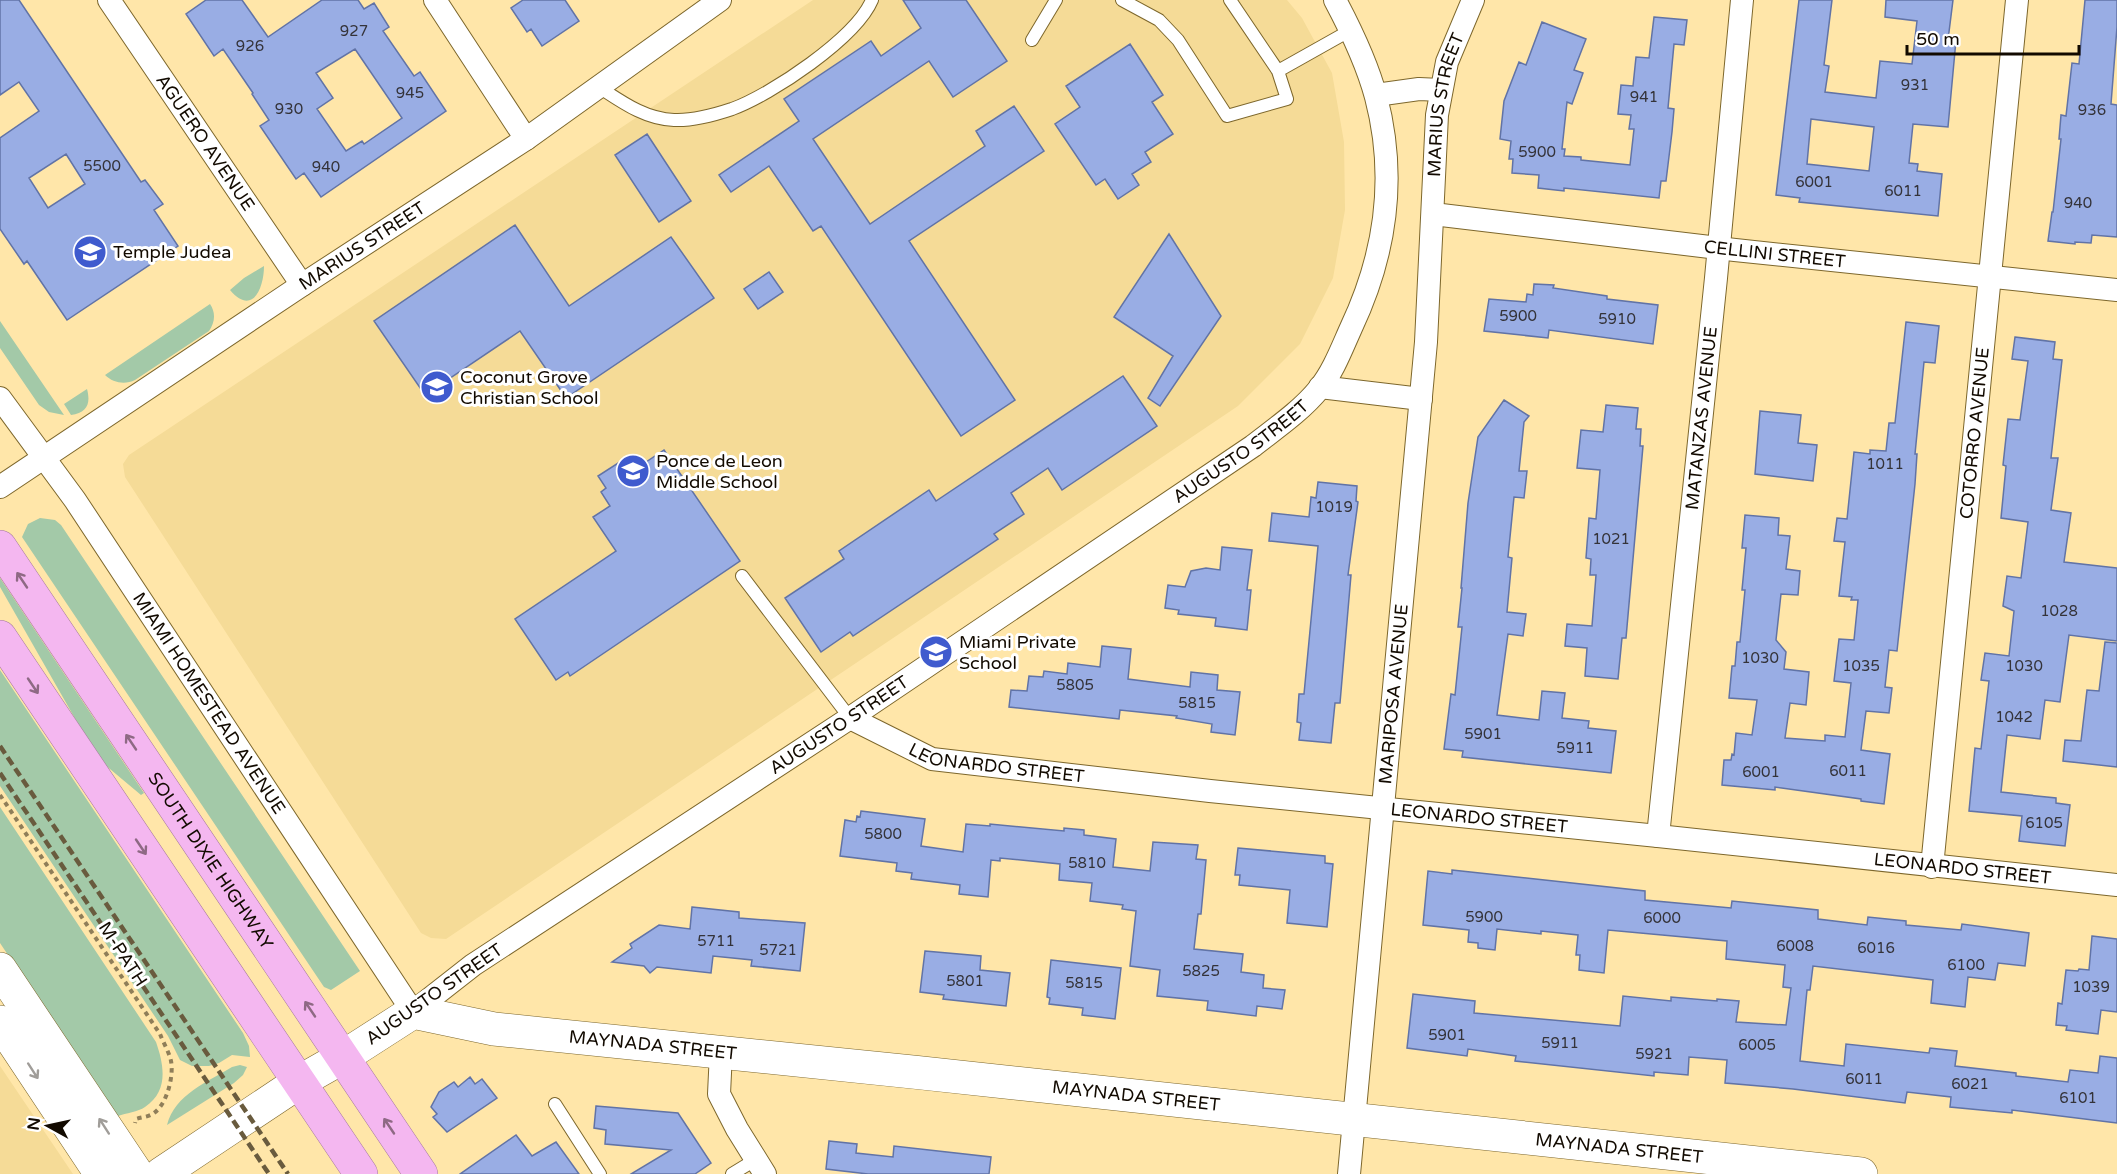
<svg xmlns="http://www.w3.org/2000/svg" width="2117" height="1174" viewBox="0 0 2117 1174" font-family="'Varela Round',sans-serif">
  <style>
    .built { fill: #f5db97 }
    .green { fill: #a3c9a8 }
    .building { fill: #99ade4; stroke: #6173a6; stroke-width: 1.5; fill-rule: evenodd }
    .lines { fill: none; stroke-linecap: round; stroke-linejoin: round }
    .lane-casing { stroke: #7d672c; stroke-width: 14 }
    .street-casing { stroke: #7d672c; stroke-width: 24 }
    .secondary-casing { stroke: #7d672c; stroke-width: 34 }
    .highway-casing { stroke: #a57a9c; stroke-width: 34 }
    .path { stroke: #8f7e59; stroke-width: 4; stroke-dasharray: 4.5 4.5; stroke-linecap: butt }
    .lane { stroke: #fff; stroke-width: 12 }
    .street { stroke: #fff; stroke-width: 22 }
    .secondary { stroke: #fff; stroke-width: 33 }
    .highway { stroke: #f4b7f0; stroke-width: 33 }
    .rail { stroke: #695b3e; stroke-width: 4.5; stroke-dasharray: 9 4.5; stroke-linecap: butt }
    .oneway { stroke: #8e6984 }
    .oneway2 { stroke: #a09d99 }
    .labels { text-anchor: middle; stroke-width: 6; stroke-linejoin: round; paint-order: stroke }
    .number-label { font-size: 15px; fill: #343339 }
    .street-label { font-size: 18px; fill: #120a00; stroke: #fff }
    .poi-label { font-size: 18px; fill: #120a00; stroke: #fff; text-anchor: start }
  </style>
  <rect width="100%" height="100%" fill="#ffe6a9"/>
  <path class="built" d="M813 0H1287L1302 18 1332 73 1344 142 1345 210 1333 278 1300 344 1238 406 446 939 431 938 421 933 125 477 123 464 129 455Z
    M0 1066 73 1174H0Z"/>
  <path class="green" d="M264 266C264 287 253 317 230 290L244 278Z
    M210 304C216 313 215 322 209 331L135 380C125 385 113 383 105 375Z
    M0 321 64 415 49 412 39 405 0 348Z
    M87 389C91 404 87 413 71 415L64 404Z
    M40 518 55 520 61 525 360 971 331 990 324 987 22 537 28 524Z
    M0 578 144 793 141 795 104 764 81 729 0 587Z
    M0 670 243 1033 249 1046 250 1057 232 1055 219 1063 209 1066H192L180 1060 168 1036 0 786Z
    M0 807 156 1042C164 1065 169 1091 145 1107 138 1112 126 1113 118 1116L110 1108 0 943Z
    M240 1065 247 1067 243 1075 234 1083 167 1125C175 1094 208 1082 232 1067Z"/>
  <path class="building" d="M0 0H19L141 182 145 180 163 204 154 210 178 246 67 320 27 261 24 264 0 229V138L39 111 19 82 0 95ZM66 154 85 184 48 208 29 178Z
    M206 0H242L268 37 322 0H358L364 9 374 3 389 27 383 31 414 76 420 72 446 111 321 197 304 173 296 179 260 126 269 120 252 94 253 93 223 49 214 56 186 14ZM355 49 402 118 364 144 362 141 346 151 317 109 333 98 316 73Z
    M523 0H565L579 21 542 46 531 29 527 32 511 8Z
    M903 0H966L1007 61 953 97 929 61 813 139 870 224 985 146 976 131 1014 106 1044 151 909 241 1015 400 961 436 821 226 813 231 769 166 731 192 719 175 799 121 784 99 871 41 881 56 921 28Z
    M1799 0H1832L1824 65 1829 66 1825 92 1876 98 1880 61 1912 64 1917 21 1885 17 1886 0H1953L1948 40H1956L1948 127 1913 124 1909 163 1918 164 1917 171 1942 174 1938 216 1799 202 1800 198 1776 195ZM1811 119 1874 127 1869 171 1807 164Z
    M2085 0H2117V27L2111 104 2117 105V237L2092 235 2091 243 2075 242V244L2048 241 2052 212H2053L2061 139H2059L2061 115 2066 116 2072 63 2079 64Z
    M1654 17 1687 20 1684 45 1674 44 1668 108 1674 109 1672 132 1666 181H1661L1659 198 1564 188V191L1538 188 1539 175 1512 173 1513 159H1509L1511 141 1500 139 1504 101 1519 62 1526 65 1542 22 1586 39 1574 70 1583 73 1572 104 1567 102 1562 149H1565L1564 156 1581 157V160L1630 165 1634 129H1629L1631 115 1618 114 1621 85 1633 86 1636 57 1649 58Z
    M1130 44 1163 95 1152 102 1173 134 1145 152 1151 162 1132 174 1139 185 1118 199 1105 179 1096 185 1055 124 1080 107 1066 86Z
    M647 134 691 201 659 222 615 155Z
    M515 225 569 306 671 237 714 298 566 398 520 331 425 395 374 321Z
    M1169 234 1221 316 1160 406 1148 398 1173 356 1114 317Z
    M769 272 783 292 758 309 744 289Z
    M1534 284 1554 285 1553 288 1607 296V299L1658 305 1653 344 1549 330 1548 338 1484 331 1489 299 1526 302 1527 294 1533 295Z
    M1906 322 1939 326 1935 363 1924 362 1915 454H1917L1915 484 1897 651 1889 650 1885 687 1892 688 1889 713 1866 711 1861 750 1890 754 1884 804 1861 801V799L1775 787V790L1722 785 1724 760H1731L1732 754 1734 755 1736 733 1752 735 1757 700 1729 698 1732 666H1735L1737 642H1740L1745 590H1742L1746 548H1742L1745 515 1779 518 1778 535 1790 536 1786 569 1800 571 1798 595 1781 594 1776 640 1786 652 1784 669 1809 672 1806 705 1790 703 1785 738 1825 741V735L1845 737 1851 683 1834 681 1839 639 1854 640 1858 600H1851L1852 597 1839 596 1845 542 1834 541 1837 518 1847 519 1854 452 1870 454V450L1886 451 1889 423H1895Z
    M2015 337 2055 342 2053 359 2062 360 2051 458H2058L2051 510 2071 513 2064 562 2117 568V641L2069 635 2060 702 2045 700 2040 739 2007 735 2001 792 2056 798V803L2070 805 2065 846 2019 841 2022 816 1969 811 1975 748 1981 749 1989 681 1981 680 1985 653 2009 656 2014 611 2003 606 2007 576 2021 578 2028 522 2001 518 2006 466 2003 465 2008 419 2020 420 2028 361 2012 359Z
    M1123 376 1157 426 1062 490 1048 468 1011 493 1024 514 994 534 998 539 853 636 850 632 821 652 785 598 844 559 839 551 929 490 936 501Z
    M1504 400 1529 416 1524 422 1519 471H1527L1524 498 1514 497 1508 557 1512 558 1507 612 1526 614 1523 636 1508 634 1497 715 1539 720 1542 691 1565 693 1562 718 1589 721 1588 728 1616 731 1611 773 1462 757 1463 751 1444 749 1451 694 1455 695 1462 627H1458L1462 588H1461L1468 503 1478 437Z
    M1606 405 1638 408 1636 429H1641L1640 446H1643L1626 638H1622L1618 679 1585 676 1587 648 1565 646 1567 624 1592 626 1596 575H1590L1591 559 1586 558 1589 518 1596 519 1600 470 1577 468 1581 430 1603 432Z
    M1760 411 1801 415 1798 443 1817 445 1813 481 1755 474Z
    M664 450 740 561 570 676 568 672 556 680 515 619 616 551 593 517 610 506 601 492 606 488 598 476 629 456 637 468Z
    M1318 482 1357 486 1356 501 1358 502 1348 575H1351L1340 703H1335L1331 743 1299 740 1301 723 1297 722 1299 694H1304L1318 546 1269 541 1272 513 1309 517 1311 497 1316 498Z
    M1222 547 1252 550 1247 590H1251L1247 630 1215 626 1216 618 1178 614 1179 610 1165 608 1168 585 1185 587 1191 571 1206 568 1220 570Z
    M2105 642 2117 643V767L2063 761 2065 740 2081 741 2087 690 2099 691Z
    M1102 646 1131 649 1128 679 1190 687 1191 672 1218 675 1217 690 1240 692 1235 735 1211 732 1212 724 1176 718 1177 716 1120 710 1119 719 1009 707 1011 690 1027 691 1029 676 1043 677 1044 671 1067 674 1068 663 1100 667Z
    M861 811 925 819 921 846 963 852 966 824 990 826V824L1064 831V828L1084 830V835L1116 839 1113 867 1150 871 1153 842 1198 845 1196 859 1206 860 1201 914H1198L1194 949 1243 954 1241 972 1264 975 1263 988 1285 990 1282 1009 1257 1006 1256 1016 1207 1010 1208 1001 1157 996 1160 970 1130 966 1136 911 1122 909 1123 905 1090 901 1092 883 1059 880 1060 864 1000 858V861L991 860 988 897 959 894 960 885 911 879 912 873 896 871 897 863 840 856 845 820 856 822 857 816 860 817Z
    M1238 848 1325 856V863L1333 864 1327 927 1287 923 1290 890 1239 885 1240 875H1235Z
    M1452 870 1645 891V900L1731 908 1732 901 1818 910V919L1867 925 1868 917 1906 921V925L1961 930 1962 924 2029 933 2025 966 1998 963 1995 980 1968 977 1965 1007 1931 1003 1933 980 1813 966 1810 990H1807L1800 1061 1844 1066 1846 1044 1929 1053 1930 1048 1957 1051 1955 1066 2016 1073V1076L2068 1082 2070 1070 2098 1073 2100 1056 2117 1058V1123L2012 1110V1113L1950 1107 1951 1097 1907 1092 1905 1103 1793 1089 1725 1083 1727 1060 1689 1057 1688 1075 1654 1072V1076L1515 1061 1516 1056 1468 1049 1467 1056 1407 1048 1413 994 1475 1001 1474 1013 1620 1026 1623 996 1671 1001V997L1717 1001V999L1739 1001 1736 1022 1786 1025 1791 988 1783 987 1785 965 1726 959 1727 941 1608 930 1604 973 1579 970 1580 955H1576L1578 935 1541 931V934L1497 929 1495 950 1478 948V943L1468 942 1469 930 1423 925 1428 871 1452 874Z
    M692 907 739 912V918L805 923 800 971 751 966 752 960 713 956 711 973 657 967 650 973 644 966 612 962 632 948 630 944 659 925 690 929Z
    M2092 936 2117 939V1012L2101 1010 2098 1034 2066 1030 2067 1026 2056 1025 2058 1003 2062 1004 2066 970 2078 971 2079 969 2089 970Z
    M925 951 981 956 980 970 1010 973 1006 1006 943 999 944 995 920 992Z
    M1051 960 1121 968 1115 1019 1082 1015 1083 1008 1049 1004 1050 998 1047 997Z
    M470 1077 475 1084 482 1079 497 1098 447 1132 433 1117 437 1114 431 1107 439 1092 454 1082 458 1087Z
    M596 1106 678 1113 711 1163 695 1174H631L671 1150 605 1144 606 1130 594 1128Z
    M516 1135 532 1156 556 1142 579 1174H460Z
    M829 1141 857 1144 856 1153 893 1157 894 1146 991 1157 989 1174H868L826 1169Z"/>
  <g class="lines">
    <defs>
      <path id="lane" d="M1122 0 1159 20 1178 40 1227 116 1287 99 1278 71 1230 0
        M1032 40 1056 0
        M1278 71 1351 30
        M599 87C622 102 645 119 674 120 693 121 714 115 732 109 771 95 856 38 872 0
        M742 576 850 718
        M555 1104 600 1174
        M732 1174 755 1160"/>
      <g id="street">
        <path id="s1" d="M109 0 302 285"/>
        <path d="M435 0 526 139"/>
        <path d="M1376 95 1419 89 1441 90"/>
        <path id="s2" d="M1433 214 1735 250 2117 290"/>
        <path d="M1320 387 1421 399"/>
        <path id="s3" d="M0 398 75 500 413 1012 473 965 850 718 1253 446C1276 428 1301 411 1319 389 1333 372 1342 348 1351 328 1386 254 1397 177 1376 97 1367 63 1351 30 1335 0"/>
        <path id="s4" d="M0 487 302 285 526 139 720 0"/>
        <path id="s5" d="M850 718 932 759 1210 791 1658 836 2117 885"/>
        <path id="s6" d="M1658 836 1716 278 1742 0"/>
        <path id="s7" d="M1932 867 2017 0"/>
        <path d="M721 1052 719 1094 737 1129 765 1174"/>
        <path id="s8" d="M1349 1174 1426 342 1437 115 1447 62 1473 0"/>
      </g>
      <g id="secondary">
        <path d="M0 969 137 1174"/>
        <path d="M0 1022 101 1174"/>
        <path id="s9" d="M161 1174 299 1082 343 1057 413 1012 494 1029C950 1074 1405 1126 1861 1174"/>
      </g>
      <g id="highway">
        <path id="s10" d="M0 547 421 1174"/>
        <path d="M0 637 361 1174"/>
      </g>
    </defs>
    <use href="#lane" class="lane-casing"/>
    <use href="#street" class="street-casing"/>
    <use href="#secondary" class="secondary-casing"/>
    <use href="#highway" class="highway-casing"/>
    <path class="path" d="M0 795 160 1034C163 1042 169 1052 171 1061 174 1076 167 1104 154 1113 149 1117 142 1117 136 1119L135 1123"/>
    <use href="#lane" class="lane"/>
    <use href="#street" class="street"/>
    <use href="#secondary" class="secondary"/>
    <use href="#highway" class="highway"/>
    <path class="rail" d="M0 746 288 1174
      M0 773 269 1174"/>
  </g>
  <defs><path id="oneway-shaft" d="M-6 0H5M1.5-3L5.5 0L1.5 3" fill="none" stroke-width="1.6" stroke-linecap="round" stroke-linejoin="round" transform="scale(1.5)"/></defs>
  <g class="oneway">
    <use href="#oneway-shaft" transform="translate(22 580) rotate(-124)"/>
    <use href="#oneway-shaft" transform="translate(33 686) rotate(56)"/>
    <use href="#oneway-shaft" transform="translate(131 742) rotate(-124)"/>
    <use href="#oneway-shaft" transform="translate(141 847) rotate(56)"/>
    <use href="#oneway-shaft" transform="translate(310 1009) rotate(-124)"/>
    <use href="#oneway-shaft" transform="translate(389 1126) rotate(-124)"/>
  </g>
  <g class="oneway2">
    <use href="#oneway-shaft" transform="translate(33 1071) rotate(57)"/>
    <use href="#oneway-shaft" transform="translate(104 1126) rotate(-123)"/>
  </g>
  <defs>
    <symbol id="school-disc" viewBox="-11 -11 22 22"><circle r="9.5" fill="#3f5bce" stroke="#fff"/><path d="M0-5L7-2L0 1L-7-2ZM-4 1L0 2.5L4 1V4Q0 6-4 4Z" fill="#fff"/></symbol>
  </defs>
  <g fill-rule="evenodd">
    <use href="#school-disc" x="71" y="233" width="38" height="38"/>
    <use href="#school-disc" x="418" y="368" width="38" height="38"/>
    <use href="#school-disc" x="614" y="452" width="38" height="38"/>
    <use href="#school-disc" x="917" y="633" width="38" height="38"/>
  </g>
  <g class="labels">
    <g class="number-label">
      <text x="354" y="36">927</text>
      <text x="250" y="51">926</text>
      <text x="1915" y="90">931</text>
      <text x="410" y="98">945</text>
      <text x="1644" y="102">941</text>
      <text x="289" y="114">930</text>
      <text x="2092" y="115">936</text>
      <text x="1537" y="157">5900</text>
      <text x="102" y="171">5500</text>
      <text x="326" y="172">940</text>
      <text x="1814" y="187">6001</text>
      <text x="1903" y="196">6011</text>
      <text x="2078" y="208">940</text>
      <text x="1518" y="321">5900</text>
      <text x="1617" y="324">5910</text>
      <text x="1885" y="469">1011</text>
      <text x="1334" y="512">1019</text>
      <text x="1611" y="544">1021</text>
      <text x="2059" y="616">1028</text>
      <text x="1760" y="663">1030</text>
      <text x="1861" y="671">1035</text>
      <text x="2024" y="671">1030</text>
      <text x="1075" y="690">5805</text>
      <text x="1197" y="708">5815</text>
      <text x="2014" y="722">1042</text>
      <text x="1483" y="739">5901</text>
      <text x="1575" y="753">5911</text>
      <text x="1848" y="776">6011</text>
      <text x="1761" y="777">6001</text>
      <text x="2044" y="828">6105</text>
      <text x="883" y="839">5800</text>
      <text x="1087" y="868">5810</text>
      <text x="1484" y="922">5900</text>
      <text x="1662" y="923">6000</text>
      <text x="716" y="946">5711</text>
      <text x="1795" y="951">6008</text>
      <text x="1876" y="953">6016</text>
      <text x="778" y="955">5721</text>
      <text x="1966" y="970">6100</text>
      <text x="1201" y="976">5825</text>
      <text x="965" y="986">5801</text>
      <text x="1084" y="988">5815</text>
      <text x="2091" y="992">1039</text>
      <text x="1447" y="1040">5901</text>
      <text x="1560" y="1048">5911</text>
      <text x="1757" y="1050">6005</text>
      <text x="1654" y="1059">5921</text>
      <text x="1864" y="1084">6011</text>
      <text x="1970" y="1089">6021</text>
      <text x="2078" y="1103">6101</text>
    </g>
    <g class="street-label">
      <text dy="6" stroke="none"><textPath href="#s8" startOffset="1074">MARIUS STREET</textPath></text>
      <text dy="6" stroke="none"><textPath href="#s1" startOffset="172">AGUERO AVENUE</textPath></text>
      <text dy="6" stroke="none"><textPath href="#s4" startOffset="435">MARIUS STREET</textPath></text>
      <text dy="6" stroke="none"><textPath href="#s2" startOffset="344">CELLINI STREET</textPath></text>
      <text dy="6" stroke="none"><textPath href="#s6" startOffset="420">MATANZAS AVENUE</textPath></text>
      <text dy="6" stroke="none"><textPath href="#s7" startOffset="436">COTORRO AVENUE</textPath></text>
      <text dy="6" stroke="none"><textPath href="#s3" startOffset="1740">AUGUSTO STREET</textPath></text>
      <text dy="6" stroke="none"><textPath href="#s8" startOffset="482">MARIPOSA AVENUE</textPath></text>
      <text dy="6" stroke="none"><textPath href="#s3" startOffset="370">MIAMI HOMESTEAD AVENUE</textPath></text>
      <text dy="6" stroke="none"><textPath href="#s3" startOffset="1254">AUGUSTO STREET</textPath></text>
      <text dy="6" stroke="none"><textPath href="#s5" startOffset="156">LEONARDO STREET</textPath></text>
      <text dy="6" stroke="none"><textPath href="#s5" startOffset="642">LEONARDO STREET</textPath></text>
      <text dy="6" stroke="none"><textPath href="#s10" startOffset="378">SOUTH DIXIE HIGHWAY</textPath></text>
      <text dy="6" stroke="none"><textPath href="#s5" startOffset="1128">LEONARDO STREET</textPath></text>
      <text transform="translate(123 954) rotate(57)" y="6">M-PATH</text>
      <text transform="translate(434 994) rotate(-35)" y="6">AUGUSTO STREET</text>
      <text dy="6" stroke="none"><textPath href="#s9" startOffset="542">MAYNADA STREET</textPath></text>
      <text dy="6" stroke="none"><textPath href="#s9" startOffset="1028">MAYNADA STREET</textPath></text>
      <text dy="6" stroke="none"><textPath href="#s9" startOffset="1514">MAYNADA STREET</textPath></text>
    </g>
    <g class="poi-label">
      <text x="113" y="258">Temple Judea</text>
      <text x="460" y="383">Coconut Grove<tspan x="460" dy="21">Christian School</tspan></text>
      <text x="656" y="467">Ponce de Leon<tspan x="656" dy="21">Middle School</tspan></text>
      <text x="959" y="648">Miami Private<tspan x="959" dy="21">School</tspan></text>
    </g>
  </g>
  <g transform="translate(48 1126) rotate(278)" stroke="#ffffff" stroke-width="4.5" paint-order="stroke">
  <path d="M0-4.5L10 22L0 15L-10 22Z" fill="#120a00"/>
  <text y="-9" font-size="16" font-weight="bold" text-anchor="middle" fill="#120a00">N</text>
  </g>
  <path d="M1907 45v9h172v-9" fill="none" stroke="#120a00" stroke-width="3"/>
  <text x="1916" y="45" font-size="18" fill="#120a00" stroke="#ffffff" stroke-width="4.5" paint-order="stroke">50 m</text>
</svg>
